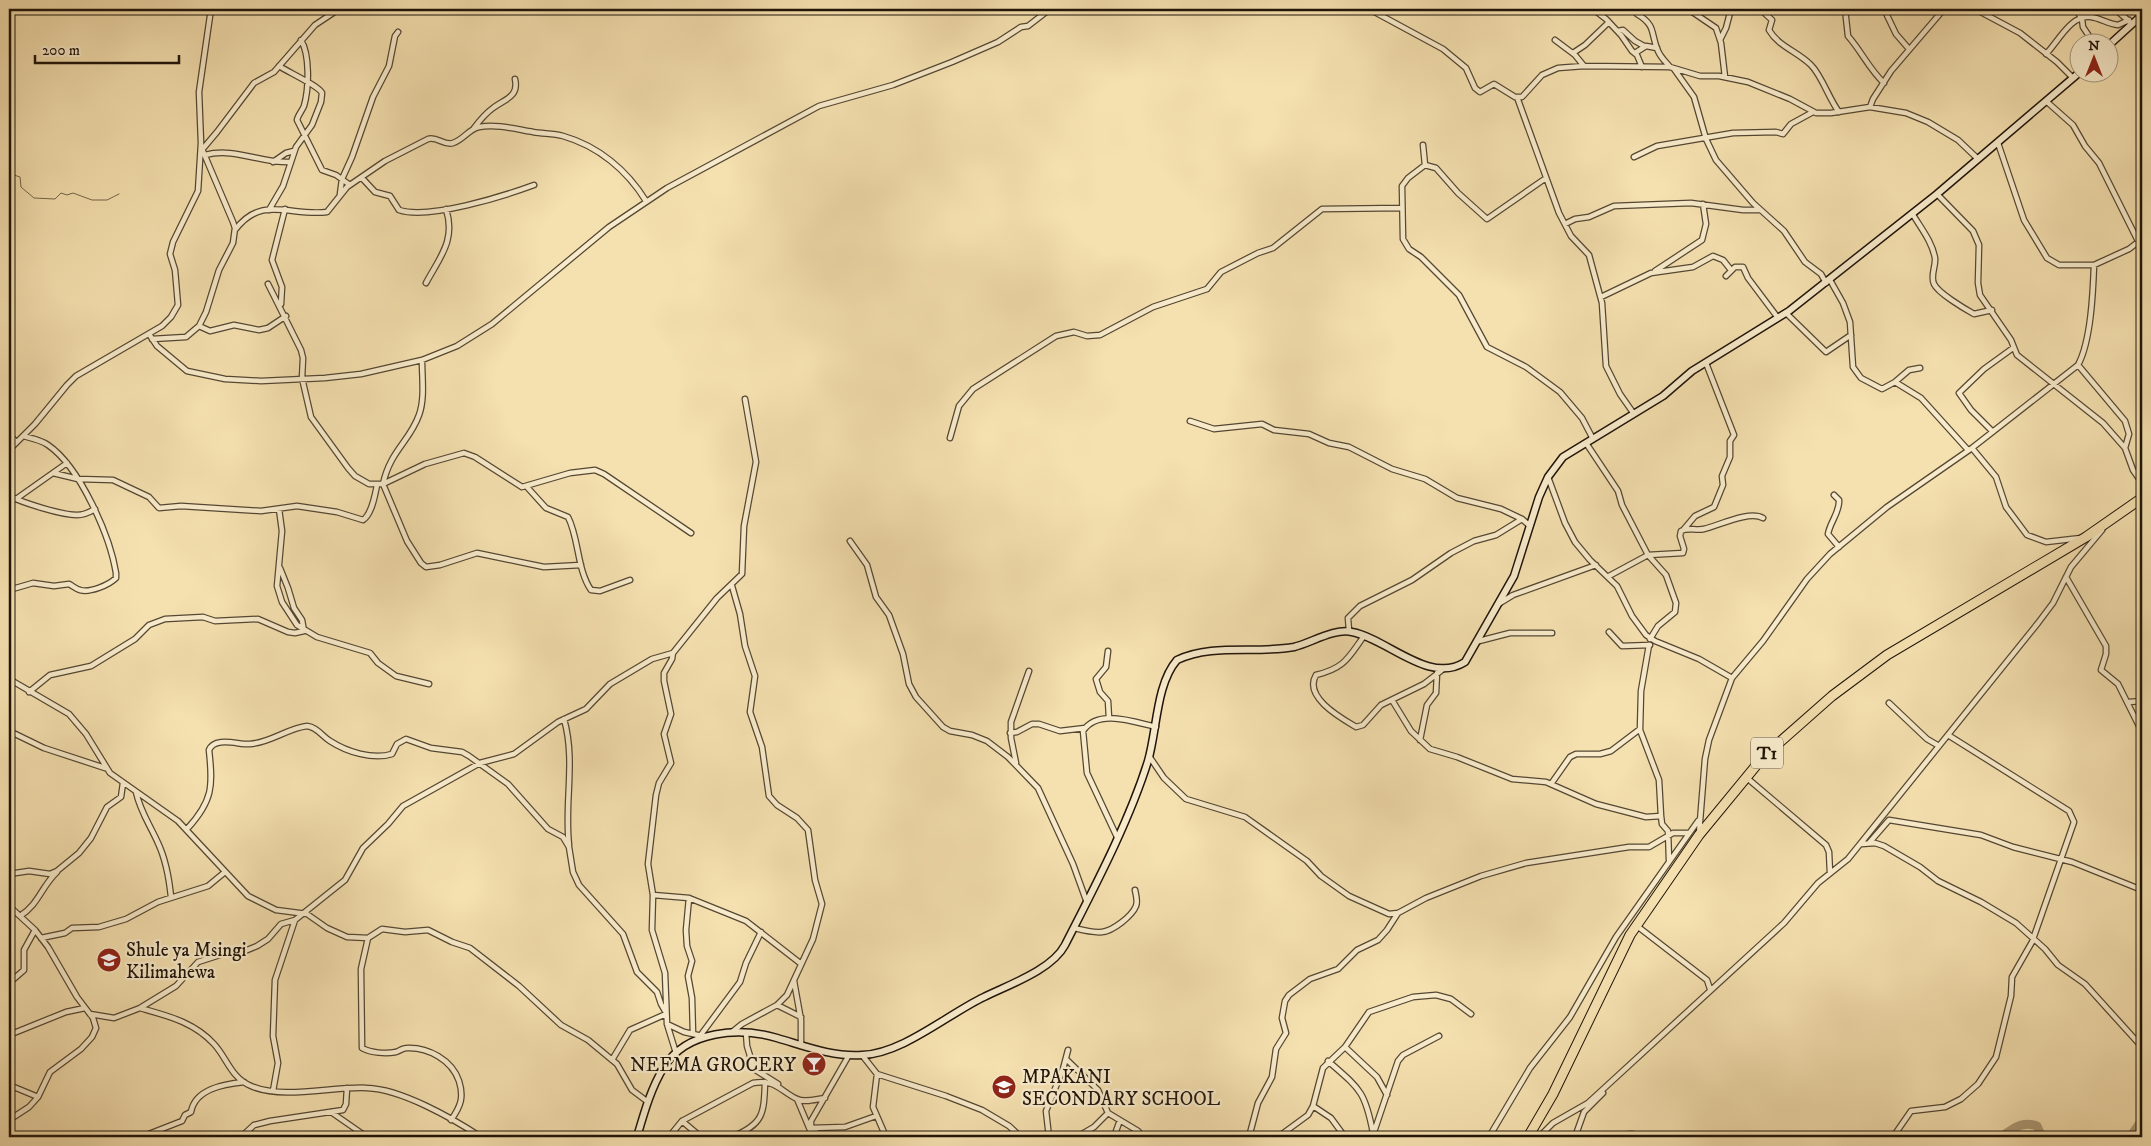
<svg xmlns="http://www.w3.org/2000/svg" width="2151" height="1146" viewBox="0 0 2151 1146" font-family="'IM FELL DW Pica',serif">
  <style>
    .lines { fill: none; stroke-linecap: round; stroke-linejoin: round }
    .stream { stroke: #74654b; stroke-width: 1 }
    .river { stroke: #ac9b77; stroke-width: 9 }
    .street-casing { stroke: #544733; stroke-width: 7 }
    .secondary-casing { stroke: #1f140a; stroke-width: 9 }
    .highway-casing { stroke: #1f140a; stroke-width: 11 }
    .street { stroke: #f8ebcb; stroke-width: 4.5 }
    .secondary { stroke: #f8ebcb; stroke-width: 6 }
    .highway { stroke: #f5e0af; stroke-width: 9 }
    .labels { text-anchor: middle; stroke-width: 4.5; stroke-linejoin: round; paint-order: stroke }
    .shield { fill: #f8ebcb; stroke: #605444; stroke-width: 1 }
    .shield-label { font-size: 18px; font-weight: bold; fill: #1f140a }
    .poi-label { font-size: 19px; fill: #1f140a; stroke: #f8ebcb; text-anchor: start }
  </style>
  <rect width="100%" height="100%" fill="#f5e0af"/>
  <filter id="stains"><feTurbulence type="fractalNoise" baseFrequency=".004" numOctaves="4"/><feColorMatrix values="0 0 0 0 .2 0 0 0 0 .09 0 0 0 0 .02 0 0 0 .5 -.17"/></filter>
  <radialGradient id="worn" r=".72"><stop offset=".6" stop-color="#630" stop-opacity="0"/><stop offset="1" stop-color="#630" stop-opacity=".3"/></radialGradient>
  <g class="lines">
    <path class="stream" d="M9 167 11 174 20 177 21 187 34 198 55 199 61 193 67 195 73 193 92 200H107L119 194"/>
    <path class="river" d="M2000 1137C2013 1130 2021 1120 2037 1126L2042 1137
      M2097 1137H2108
      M2130 1137 2142 1120"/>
    <defs>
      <path id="street" d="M1369 9 1443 49 1466 68 1475 88 1480 92 1494 84 1515 97H1522L1542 75 1558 68 1584 66 1670 67 1700 76H1719L1748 82 1790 99 1816 113H1831L1870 107 1906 113 1928 122 1958 140 1978 159
        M1593 9 1606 19 1621 35 1632 51 1637 55 1642 67
        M1688 9 1716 28 1721 43 1725 77
        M1760 9 1772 20 1769 30C1779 47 1797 51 1811 65 1822 76 1829 99 1839 112
        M1845 9 1848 36C1862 52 1869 69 1884 83
        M1884 9 1896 34 1909 49
        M1975 9 2020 33 2057 62 2073 78
        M2076 9 2082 19 2083 27 2093 42
        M2115 9 2130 22
        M1637 14C1657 26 1650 33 1658 51 1661 58 1666 62 1670 67
        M1618 31 1623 30 1635 41 1644 46
        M301 40C310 55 309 88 304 106 302 111 298 115 297 120L322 170 336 175 350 185
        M1555 40 1575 55 1584 66
        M1720 40 1726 28 1731 9
        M1573 53 1585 45 1609 22
        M1635 53 1646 46 1657 48
        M2046 54C2058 42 2071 14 2091 17 2100 18 2108 24 2118 25L2129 20
        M1674 69 1694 97 1706 139 1716 160 1753 203 1784 231 1805 262 1821 274 1826 283
        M1517 97 1559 213 1571 236 1589 255 1602 303 1606 366 1620 394 1634 414
        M2046 101 2073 125 2085 146 2099 163 2142 249
        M1870 107 1873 99 1891 71 1944 9
        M474 128C480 120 486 113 493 108 505 99 519 97 515 79
        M1998 143 2024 220 2047 258 2059 265H2094L2129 249 2142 239
        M1423 145 1425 165 1408 178 1402 186 1403 239 1409 249 1421 257 1459 295 1487 347 1526 367 1560 392 1582 418 1593 439
        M201 151 217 132 254 83 274 72 315 25 339 9
        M205 155C235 147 262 164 291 162
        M1634 157 1657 146 1733 133 1776 132 1783 134 1791 124 1813 112
        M273 162 286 153 294 151
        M1425 165 1436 168 1458 193 1487 219 1546 178
        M362 178 375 192 390 196 399 210C429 220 504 196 534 185
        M340 194 342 179 352 157 373 97 389 66 395 36 398 32
        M1937 194 1973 231 1979 245 1978 283 1980 295 2011 340 2017 355 2103 423 2125 448 2133 470 2142 483
        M269 210 283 186 296 147 312 125 321 102 322 93C319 86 288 72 279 66
        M1912 213C1920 227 1932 241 1935 258 1936 266 1930 276 1934 284 1938 293 1965 309 1974 314L1992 310
        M1565 224 1575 219 1589 217 1614 206 1691 203 1743 210H1759
        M235 230C262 194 291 217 327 212L347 187 385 161 428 139C437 136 444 146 453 143 463 140 469 129 479 127 497 124 515 129 533 132 543 134 553 133 563 136 598 146 627 170 646 201
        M1655 271 1702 240 1706 224 1703 204
        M1726 276 1735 267H1743L1748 278 1778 318
        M1830 280 1843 303 1850 322 1853 367 1861 378 1882 389 1895 382 1921 398 1968 450
        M426 283C440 257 456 240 446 209
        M268 284 301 350 303 358 302 378 311 417 348 468 355 476 369 484H383L425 464 464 453 475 457 522 487 570 473 595 470 604 474 691 533
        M1601 297 1651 273 1693 267 1713 256 1723 260 1731 270
        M281 304 282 287 272 260 285 209
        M1786 313 1826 352 1851 335
        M199 326 210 331 234 325 259 330 268 328 286 316
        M149 334 157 346 187 371 225 379 261 381 325 378 361 374 422 360 457 346 492 324 609 227 667 188 819 106 893 85 952 62 998 42 1021 27 1028 26 1050 9
        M152 339 186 337 199 326 206 312 219 270 233 243 235 228 233 222 202 149
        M422 360C422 378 425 399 419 415 410 441 390 451 383 484L407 541 421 563 426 567 440 565 477 553 544 567 581 565
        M2078 365 2125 421 2129 434 2125 448
        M1895 382 1909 370 1920 368
        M1190 421 1214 429 1262 424 1274 430 1309 434 1329 443 1349 447 1392 469 1425 479 1457 498 1501 509 1522 519 1530 526
        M1992 431 1971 410 1959 393 1984 369 2013 348
        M9 434 16 442
        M950 438 959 406 973 389 1056 336 1074 332 1087 336 1100 335 1153 307 1207 289 1221 272 1258 253 1273 248 1322 209 1402 208
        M1586 443 1618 491 1622 505 1648 555 1666 575 1676 603 1675 612 1658 626 1650 639
        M1972 448 1996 477 2006 507 2027 535 2046 542 2081 538
        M9 450 35 424 67 385 76 376 162 326 171 317 178 305 175 270 170 254 173 242 198 191 201 143 199 92 211 9
        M53 473 78 479 113 480 149 497 159 508 181 506 261 511 297 506 337 512 363 520C372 514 375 495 377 485
        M1548 477 1565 523 1575 542 1590 560 1617 586 1632 616 1646 635 1655 641 1699 659 1732 678
        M527 487 546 508 568 517C579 538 577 570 591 590L600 591 630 580
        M1834 495 1839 500C1840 512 1830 522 1828 534L1839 547
        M9 496C24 503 61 515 77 515 83 515 90 512 95 509
        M16 499 67 463
        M279 509 282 531 277 586 282 602 297 625 317 637 370 653 378 663 396 676 429 684
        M1684 529 1695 516 1714 507 1723 485 1722 476 1730 457V441L1734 435 1706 363
        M850 541 867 565 876 597 889 615 903 654 909 684 916 697 943 727 950 731 972 735 987 741 1008 757 1038 788 1073 864 1086 900
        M1609 576 1648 555 1683 553 1684 549 1680 536 1681 531C1688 527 1696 531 1704 529 1718 526 1749 510 1763 518
        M2066 577 2106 646V654L2101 670 2118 684 2142 732
        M732 586 740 614 745 646 755 676 750 712 762 747 769 796 777 805 797 818 808 830 815 880 822 904 813 939 787 995 777 1005 742 1024 732 1032
        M9 590 33 583 54 586 69 584C73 586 76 589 80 590 90 593 109 585 116 578V573C110 536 80 467 48 445 41 440 31 438 23 436
        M1500 603 1513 595 1596 565
        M1349 631 1348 618 1360 606 1412 580 1451 553 1474 541 1496 535 1522 519
        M1609 632 1622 646 1650 645
        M1364 636C1348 658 1345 668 1316 675 1303 697 1341 718 1356 727L1363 725 1381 705 1424 684 1442 670
        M1479 641 1510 633H1552
        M1649 645 1641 691 1640 730 1659 780 1661 816 1662 824 1668 831 1669 860
        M1108 651 1106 667 1096 679 1100 692 1108 701 1109 718
        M673 653 672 659 664 673V681L671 714 664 734 671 763 659 783 656 795 648 864 653 895 652 930 665 973 667 1024 676 1053
        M9 679 69 714 86 734 110 773 178 821 248 896 276 910 307 914 327 928 347 937 368 938 382 929 405 932 428 930 452 942 470 948 519 986 561 1025 588 1040 617 1064 632 1090 648 1102
        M29 692 50 675 91 666 135 639 149 625 165 619 203 617 215 621 258 619 288 632 295 633 304 631 302 620 294 608 288 588 280 568
        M1392 700 1411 731 1430 749 1457 757 1512 779 1546 782 1596 804 1646 817 1661 816
        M2129 702 2142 701
        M1889 703 1927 739 1939 746
        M564 719C576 761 564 803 569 845
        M9 731 44 748 105 768
        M1010 733 1017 732 1032 724H1039L1060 731 1085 728
        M1420 740 1427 705 1436 693 1437 673
        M1149 756 1164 778 1186 799 1245 817 1307 861 1321 876 1349 896 1389 914 1398 913 1426 898 1481 876 1526 863 1629 847H1649L1673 833H1688
        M1016 763 1011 738V722L1029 671
        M1747 778 1826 845 1829 852 1830 873
        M1551 784 1570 757 1576 754H1600L1611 751 1640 729
        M136 792C140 811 150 825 158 843 166 860 169 877 171 897
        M187 829C213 801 213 786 209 750 215 736 239 745 250 744 270 743 288 728 307 726 317 727 322 736 330 741 347 752 373 760 392 754L397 744 406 739 431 748 462 752 469 756 508 784 548 829 563 837 569 847 573 872 579 885 623 934 637 972 657 992 661 1004 665 1011
        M1699 834 1705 759 1709 740 1732 678 1763 641 1807 579 1830 554 1887 507 1972 448 2078 365C2091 341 2093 292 2094 265
        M1117 837 1087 773 1083 731C1098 708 1134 722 1156 727
        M1869 843 1889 820 1981 835 2013 847 2072 862 2142 890
        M1862 844 1875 843 1884 846 1920 867 1938 881 1981 902 2016 923 2045 949 2058 965 2085 984 2142 1047
        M9 874 29 871 50 874 57 871 79 853 91 838 107 807 121 797 123 783
        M653 895 689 898 746 921 800 963
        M689 898 686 930 687 946 692 961 688 976 692 998 693 1034
        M9 906 35 930 48 947 77 997 93 1018 96 1028 92 1037 81 1049 50 1072 38 1097 29 1107 9 1120
        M20 916C39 904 41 887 57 872
        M1637 926 1707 980 1710 989
        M1074 928C1082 930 1093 933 1102 932 1113 931 1132 916 1136 906 1138 901 1136 895 1135 890
        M41 938 65 933 72 928 99 927 126 919 158 902 208 886 225 872
        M368 938 361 969 362 1048C371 1053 386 1054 396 1052 399 1051 403 1048 407 1048 428 1047 452 1060 459 1081 464 1097 461 1106 451 1120
        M794 981 801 1020V1046
        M9 983 24 970V950L35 930
        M777 1005 801 1017
        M140 1008C168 1016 194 1022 214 1044 227 1058 231 1078 251 1086 284 1100 332 1086 367 1088 401 1089 452 1118 481 1137
        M90 1014 114 1018 140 1008 176 986 198 962 226 953H240L257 946 268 939 281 924 295 920
        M667 1024 684 1032 702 1036
        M746 1033 747 1046 754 1069 778 1084
        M9 1035 66 1012 85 1008
        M700 1036 740 982 746 963 761 932
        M862 1055 877 1074 946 1096 982 1110 1009 1126 1021 1137
        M1066 1059 1098 1090 1108 1113 1138 1131 1143 1137
        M612 1060 630 1030 666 1014
        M1328 1061C1360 1089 1365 1091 1373 1133
        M877 1074 873 1107 886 1137
        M9 1085 38 1097
        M273 1091 278 1063 273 1036 275 980 295 920 345 880 363 848 388 824 403 806 480 763 514 754 558 722 586 709 610 684 652 659 673 653 717 598 742 574 744 526 756 462 745 399
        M1387 1095 1377 1077 1345 1047 1369 1012 1413 997 1436 995 1451 999 1471 1014
        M797 1099 810 1130 829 1137
        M1313 1106 1331 1118 1345 1137
        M331 1112 367 1137
        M682 1121 701 1137
        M810 1128 845 1127 876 1116
        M1373 1135 1398 1061 1403 1055 1439 1036
        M141 1137 182 1121 185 1115 191 1112C195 1089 224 1084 244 1082
        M241 1137 254 1125 270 1121 343 1110 346 1104 347 1088
        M669 1137 682 1121 753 1083C776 1079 780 1091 797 1099 805 1103 816 1099 825 1098
        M732 1137C763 1124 764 1115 765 1082
        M811 1137V1121L849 1055
        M1049 1137 1046 1111 1063 1069 1068 1050
        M1077 1137 1094 1127 1108 1113
        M1116 1137 1115 1134 1120 1120
        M1249 1137 1258 1103 1272 1077 1276 1049 1286 1033 1282 1018 1285 1001 1289 995 1310 979 1338 969 1357 950 1378 940 1387 930 1398 913
        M1278 1137 1308 1115 1313 1106 1323 1068 1345 1047
        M1489 1137 1530 1068 1570 1017 1616 937 1698 821
        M1539 1137 1553 1123 1588 1103 1612 1081 1784 923 1818 883 1848 859 2038 623 2053 603 2071 567 2102 530
        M1575 1137 1584 1112 1603 1093
        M1587 1137 1632 1134 1646 1137
        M1893 1137 1911 1111 1945 1107 1961 1099 1978 1084 1996 1057 2011 996 2012 977 2032 942 2074 822 2069 811 1948 735"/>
      <path id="secondary" d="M2108 46 2142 15
        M637 1137C644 1113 651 1088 664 1067 687 1030 740 1027 777 1038 805 1046 832 1057 862 1055 902 1054 948 1014 984 997 1008 985 1052 970 1065 945 1094 888 1129 822 1148 761 1157 731 1156 684 1177 660 1212 643 1256 654 1294 647 1311 643 1334 628 1352 632 1388 639 1429 685 1465 662L1514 576 1539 497 1548 477 1563 457 1663 396 1692 371 1789 311 1937 194 2080 72"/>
      <path id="highway" d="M1528 1137 1553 1094 1630 935 1699 835 1764 756 1832 696 1887 655 2086 537 2142 498"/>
    </defs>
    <use href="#street" class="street-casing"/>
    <use href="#secondary" class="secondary-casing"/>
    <use href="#highway" class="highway-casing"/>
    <use href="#street" class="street"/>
    <use href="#secondary" class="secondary"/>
    <use href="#highway" class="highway"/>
  </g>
  <defs>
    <symbol id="school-disc" viewBox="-11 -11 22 22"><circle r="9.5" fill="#8f2418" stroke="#f8ebcb"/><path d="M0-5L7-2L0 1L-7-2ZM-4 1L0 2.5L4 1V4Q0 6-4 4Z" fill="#fff"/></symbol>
    <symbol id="bar-disc" viewBox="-11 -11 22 22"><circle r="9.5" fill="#8f2418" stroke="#f8ebcb"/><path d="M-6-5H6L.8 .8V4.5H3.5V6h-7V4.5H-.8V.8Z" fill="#fff"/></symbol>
  </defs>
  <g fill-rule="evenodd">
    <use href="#school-disc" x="95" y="946" width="28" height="28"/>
    <use href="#bar-disc" x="800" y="1050" width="28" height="28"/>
    <use href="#school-disc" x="990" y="1073" width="28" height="28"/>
  </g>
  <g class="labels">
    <rect class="shield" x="1751" y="737.5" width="32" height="31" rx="4"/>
    <g class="shield-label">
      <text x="1767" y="759">T1</text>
    </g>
    <g class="poi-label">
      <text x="126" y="956">Shule ya Msingi<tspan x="126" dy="22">Kilimahewa</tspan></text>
      <text x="796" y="1071" text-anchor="end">NEEMA GROCERY</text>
      <text x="1022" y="1083">MPAKANI<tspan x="1022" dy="22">SECONDARY SCHOOL</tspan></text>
    </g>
  </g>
  <rect width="2151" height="1146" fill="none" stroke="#f5e0af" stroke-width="30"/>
  <rect x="10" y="10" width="2131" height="1126" fill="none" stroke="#1f140a" stroke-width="2.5"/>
  <rect x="15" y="15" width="2121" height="1116" fill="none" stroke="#1f140a"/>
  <g transform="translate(2094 58)"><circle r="24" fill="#f8ebcb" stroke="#a1957e"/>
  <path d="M0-4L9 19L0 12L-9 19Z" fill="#8f2418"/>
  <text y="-8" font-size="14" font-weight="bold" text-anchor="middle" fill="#1f140a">N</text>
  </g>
  <path d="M35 55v8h144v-8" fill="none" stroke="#1f140a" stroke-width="2.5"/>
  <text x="42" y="55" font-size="15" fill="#1f140a" stroke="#f8ebcb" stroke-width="4" paint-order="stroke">200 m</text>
  <rect width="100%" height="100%" filter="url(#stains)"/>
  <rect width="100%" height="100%" fill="url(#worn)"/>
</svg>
